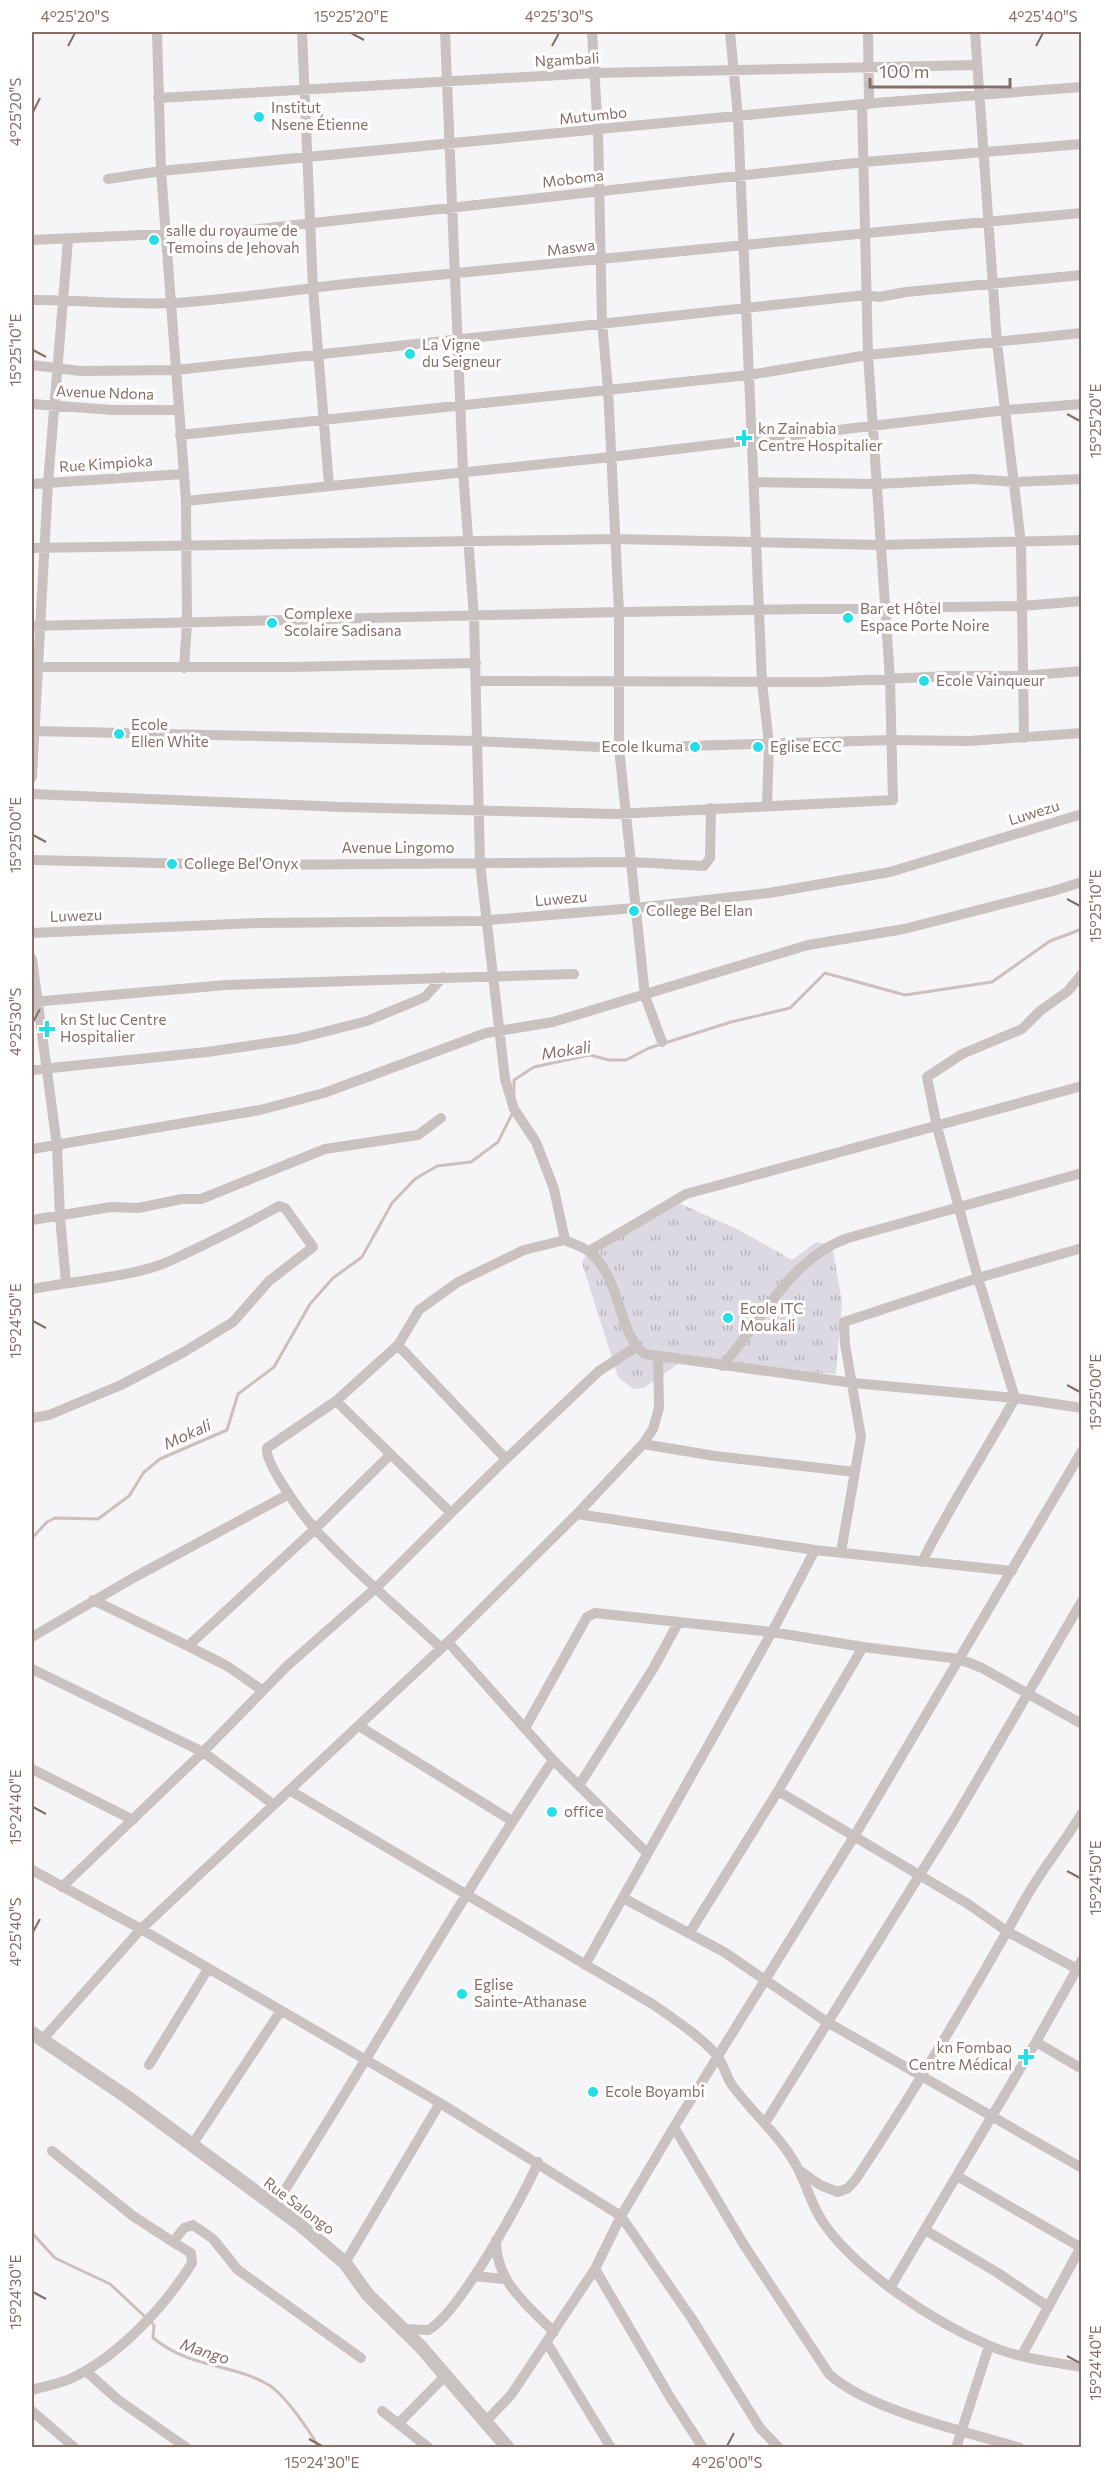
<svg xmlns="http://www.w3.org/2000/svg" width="1113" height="2479" viewBox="0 0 1113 2479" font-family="Commissioner,sans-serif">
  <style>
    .grass { fill: url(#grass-tufts) }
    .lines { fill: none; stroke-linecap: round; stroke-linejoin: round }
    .stream { stroke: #cebebd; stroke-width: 3 }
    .minor { stroke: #c9c2c0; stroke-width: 10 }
    .tertiary { stroke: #c9c2c0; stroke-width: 14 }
    .ticks { fill: none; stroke: #866e66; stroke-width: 2 }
    .poi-dot { fill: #25dfe7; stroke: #fff; stroke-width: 2 }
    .labels { text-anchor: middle; stroke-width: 6; stroke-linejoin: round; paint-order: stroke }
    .street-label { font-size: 15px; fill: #866e66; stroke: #fff }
    .poi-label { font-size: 15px; fill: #866e66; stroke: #fff; text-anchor: start }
    .water-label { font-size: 16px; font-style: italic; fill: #896967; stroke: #fff }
    .neatline { fill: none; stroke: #866e66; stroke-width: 2 }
    .ticks-label { font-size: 15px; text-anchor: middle; fill: #866e66 }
  </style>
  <defs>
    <pattern id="grass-tufts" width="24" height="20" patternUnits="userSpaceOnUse" patternTransform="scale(1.5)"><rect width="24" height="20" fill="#dcd9e2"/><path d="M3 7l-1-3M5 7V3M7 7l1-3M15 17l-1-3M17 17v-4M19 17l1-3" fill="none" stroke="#b8b4bb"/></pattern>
  </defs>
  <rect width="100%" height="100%" fill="#f5f5f8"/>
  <path class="grass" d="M672 1200 737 1229 792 1260 816 1242 832 1245 842 1302 836 1374 678 1364 644 1388 633 1389 618 1377 582 1263 589 1248Z"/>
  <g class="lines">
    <path class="stream" d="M514 1094V1080L534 1067 590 1055 609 1060H626L649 1048 731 1022 790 1008 825 973 905 995 992 982 1050 941 1082 929
      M32 1538 47 1522 55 1518 98 1519 129 1496 144 1472 160 1459 227 1430 238 1394 274 1367 310 1304 333 1278 362 1257 392 1203 415 1179 437 1166 471 1162 498 1142 513 1112
      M32 2233 55 2258 110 2284 154 2325 153 2338C192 2369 227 2362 267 2384 284 2393 309 2430 319 2448"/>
    <path class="minor" d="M157 32 161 171 186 501 187 624 184 668
      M302 32 313 289 329 485
      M445 32 463 472 474 616 480 863 505 1079 514 1109 536 1142 554 1189 565 1240C573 1244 584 1247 591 1253 623 1283 617 1333 645 1354L853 1383 1015 1398 1082 1408
      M592 32 598 131 602 322 608 389 619 612V748L645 996 662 1042
      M730 32 738 117 762 682 769 744 767 805
      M868 32 869 104
      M975 32 997 343 1021 543 1024 738
      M158 98 595 73 977 65
      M108 179 161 171 862 104 1082 87
      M32 240 250 230 864 162 1082 144
      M32 300C79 300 127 305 175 303 242 299 308 287 375 281 610 259 846 234 1082 213
      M32 365 80 371 176 370 866 295 879 297 906 292 1082 275
      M32 404 113 410H177
      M180 435 749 375 868 355 1082 333
      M754 482 878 484 972 479 1016 482 1082 479
      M32 484 183 474
      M186 501 611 457 1006 410 1082 404
      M32 548 615 539 880 545 1082 540
      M32 626 619 612 1022 606 1082 601
      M32 667H291L476 663
      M476 681 823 682 948 676H1021L1082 671
      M32 731 476 741 619 748 892 740 969 741 1082 733
      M32 777 48 483 68 240
      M32 794 341 807 616 814 893 800 890 679 868 355 862 104
      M32 860 244 865 632 862 704 866 710 858 711 808
      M32 933 257 923 478 921 635 908 769 893 890 872 1082 814
      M32 959 57 1146 60 1217 66 1282
      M32 1002 226 985 574 974
      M32 1070 207 1052 296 1039 367 1021 425 997 443 977
      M32 1149 260 1110 324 1093 486 1033 553 1022 808 945 904 929 1053 891 1082 882
      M32 1220 111 1207 138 1208 182 1199H201L325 1149 418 1135 441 1118
      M589 1251 686 1194 1082 1086
      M32 1289C71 1281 137 1277 172 1260 208 1243 244 1226 279 1206L285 1208 313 1247 269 1281 233 1322 184 1352 121 1385 49 1415 32 1418
      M398 1345 419 1310 458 1282 524 1250 565 1240
      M722 1366C761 1322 790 1258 848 1238L1082 1173
      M336 1401 451 1513 506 1459
      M643 1444 715 1456 855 1472
      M577 1514 815 1550 1012 1571
      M841 1552 861 1437 845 1344 844 1322 978 1278 1082 1248
      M922 1562C950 1505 985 1453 1015 1398L978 1278 937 1127 927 1077 962 1054 1022 1029 1040 1011 1068 991 1082 974
      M93 1600 188 1646 315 1529 390 1455
      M32 1637 133 1578 289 1494
      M448 1642 553 1760 646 1852
      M188 1646 227 1666 262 1690
      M441 1648C400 1609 354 1572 316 1530 304 1517 264 1463 267 1448L336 1401 398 1345 506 1459 599 1371 636 1347
      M32 1669 203 1752 274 1805
      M359 1726 512 1821
      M525 1728 587 1617 595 1613 772 1632 863 1647 960 1659 982 1668 1082 1724
      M32 1769 133 1820
      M580 1784 653 1669 678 1623
      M291 1791 654 2005C675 2020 697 2034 715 2053 723 2061 725 2075 732 2085 753 2114 784 2139 799 2171 809 2191 813 2210 827 2228 863 2275 934 2322 988 2345 1017 2358 1051 2362 1082 2367
      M778 1791 968 1904 1008 1932 1081 1971
      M32 1870 141 1929 440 2103 621 2216 692 2319 760 2428 779 2448
      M62 1887 203 1752 287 1666 377 1587 451 1513
      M623 1898 724 1952 827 2022 1082 2168
      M690 1932 778 1791 863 1647
      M585 1965 772 1632 815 1550
      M43 2039 141 1929 448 1642 577 1514 643 1444 653 1429 659 1408 658 1357
      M1036 2042 1082 2069
      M149 2065 208 1969
      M765 2123 954 1820 1082 1601
      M674 2127 744 2245 829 2374C870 2411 965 2431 1020 2448
      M192 2145 280 2012
      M52 2151 133 2216 173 2242 184 2228 193 2225 213 2239 238 2270 361 2358
      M799 2170 820 2185 838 2192 848 2188 856 2179C916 2089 971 1996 1024 1901 1041 1870 1064 1843 1082 1813
      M957 2176 1080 2247
      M274 2207C369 2059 455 1906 553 1760
      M925 2230 998 2273 1047 2306
      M496 2240C496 2282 526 2304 554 2332
      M345 2263 440 2103
      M595 2269 670 2397 703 2448
      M474 2276 504 2279
      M890 2288 1036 2042 1082 1960
      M404 2329 428 2330C457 2316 525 2195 538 2162
      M547 2343 611 2448
      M1022 2355 1082 2245
      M86 2371 117 2399 187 2448
      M32 2390C45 2386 59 2384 72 2378 119 2356 165 2306 192 2263L191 2253 173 2242
      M32 2411 75 2448
      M382 2411 429 2448
      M487 2420 511 2395 595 2269 621 2216 674 2127 855 1835 1082 1451
      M399 2423 446 2375
      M956 2448 989 2346"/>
    <path class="tertiary" d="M32 2033 127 2097 298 2223 345 2263 368 2295 420 2346 508 2448"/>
  </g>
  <path class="ticks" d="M351 33 364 40M68 46 75 33M552 46 559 33M1036 46 1043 33M33 112 40 98M33 350 46 357M1067 414 1080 421M33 835 46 842M1067 899 1080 906M33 1022 40 1009M33 1321 46 1328M1067 1385 1080 1392M33 1807 46 1814M1067 1871 1080 1878M33 1932 40 1919M33 2292 46 2299M1067 2356 1080 2363M309 2439 322 2446M727 2446 734 2433"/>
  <g class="poi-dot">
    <circle cx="259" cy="117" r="6"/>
    <circle cx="154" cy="240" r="6"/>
    <circle cx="410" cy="354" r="6"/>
    <path d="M741 429h6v6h6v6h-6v6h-6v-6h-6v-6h6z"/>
    <circle cx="848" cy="618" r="6"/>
    <circle cx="272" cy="623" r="6"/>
    <circle cx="924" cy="681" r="6"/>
    <circle cx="119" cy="734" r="6"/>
    <circle cx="695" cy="747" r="6"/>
    <circle cx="758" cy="747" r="6"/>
    <circle cx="172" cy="864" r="6"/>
    <circle cx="634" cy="911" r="6"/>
    <path d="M44 1020h6v6h6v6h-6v6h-6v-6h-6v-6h6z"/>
    <circle cx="728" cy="1318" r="6"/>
    <circle cx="552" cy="1812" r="6"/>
    <circle cx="462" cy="1994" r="6"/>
    <path d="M1023 2048h6v6h6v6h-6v6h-6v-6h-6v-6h6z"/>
    <circle cx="593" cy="2092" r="6"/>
  </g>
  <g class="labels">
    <g class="street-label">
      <text transform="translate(567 60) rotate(-3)" y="5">Ngambali</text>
      <text transform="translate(593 116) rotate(-6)" y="5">Mutumbo</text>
      <text transform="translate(573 179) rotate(-7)" y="5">Moboma</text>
      <text transform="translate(571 248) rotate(-7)" y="5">Maswa</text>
      <text transform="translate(105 393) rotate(2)" y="5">Avenue Ndona</text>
      <text transform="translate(106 464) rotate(-4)" y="5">Rue Kimpioka</text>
      <text transform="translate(1034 813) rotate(-17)" y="5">Luwezu</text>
      <text x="398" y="853">Avenue Lingomo</text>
      <text transform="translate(561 899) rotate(-5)" y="5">Luwezu</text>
      <text transform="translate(76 916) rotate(-2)" y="5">Luwezu</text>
      <text transform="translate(299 2206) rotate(37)" y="5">Rue Salongo</text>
    </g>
    <g class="poi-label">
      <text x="271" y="113">Institut<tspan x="271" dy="17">Nsene Étienne</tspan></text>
      <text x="166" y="236">salle du royaume de<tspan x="166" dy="17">Temoins de Jehovah</tspan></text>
      <text x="422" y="350">La Vigne<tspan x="422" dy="17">du Seigneur</tspan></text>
      <text x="758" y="434">kn Zainabia<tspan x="758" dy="17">Centre Hospitalier</tspan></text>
      <text x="860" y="614">Bar et Hôtel<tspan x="860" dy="17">Espace Porte Noire</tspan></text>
      <text x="284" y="619">Complexe<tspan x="284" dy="17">Scolaire Sadisana</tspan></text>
      <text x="936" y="686">Ecole Vainqueur</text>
      <text x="131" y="730">Ecole<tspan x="131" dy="17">Ellen White</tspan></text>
      <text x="683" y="752" text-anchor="end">Ecole Ikuma</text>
      <text x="770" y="752">Eglise ECC</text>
      <text x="184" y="869">College Bel'Onyx</text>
      <text x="646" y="916">College Bel Elan</text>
      <text x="60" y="1025">kn St luc Centre<tspan x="60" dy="17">Hospitalier</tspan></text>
      <text x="740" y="1314">Ecole ITC<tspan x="740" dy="17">Moukali</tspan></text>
      <text x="564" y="1817">office</text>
      <text x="474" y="1990">Eglise<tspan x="474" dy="17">Sainte-Athanase</tspan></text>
      <text x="1012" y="2053" text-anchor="end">kn Fombao<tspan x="1012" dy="17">Centre Médical</tspan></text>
      <text x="605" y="2097">Ecole Boyambi</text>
    </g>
    <g class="water-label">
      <text transform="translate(566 1050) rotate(-9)" y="6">Mokali</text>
      <text transform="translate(187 1434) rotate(-24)" y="6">Mokali</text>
      <text transform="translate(205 2351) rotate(18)" y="6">Mango</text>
    </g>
  </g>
  <rect width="1113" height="2479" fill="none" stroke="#ffffff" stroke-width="66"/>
  <path d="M870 78v9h140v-9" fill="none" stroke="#866e66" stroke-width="3"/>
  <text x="879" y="78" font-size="18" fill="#866e66" stroke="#ffffff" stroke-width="4.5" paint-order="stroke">100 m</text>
  <rect x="33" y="33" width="1047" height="2413" class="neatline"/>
  <g class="ticks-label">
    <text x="75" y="22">4°25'20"S</text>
    <text x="351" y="22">15°25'20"E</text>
    <text x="559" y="22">4°25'30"S</text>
    <text x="1043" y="22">4°25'40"S</text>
    <text transform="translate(16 112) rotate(-90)" y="5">4°25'20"S</text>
    <text transform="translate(16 350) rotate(-90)" y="5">15°25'10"E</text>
    <text transform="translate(1096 421) rotate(-90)" y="5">15°25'20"E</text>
    <text transform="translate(16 835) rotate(-90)" y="5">15°25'00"E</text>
    <text transform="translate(1096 906) rotate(-90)" y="5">15°25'10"E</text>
    <text transform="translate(16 1022) rotate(-90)" y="5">4°25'30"S</text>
    <text transform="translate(16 1321) rotate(-90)" y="5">15°24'50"E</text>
    <text transform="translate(1096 1392) rotate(-90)" y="5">15°25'00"E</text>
    <text transform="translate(16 1807) rotate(-90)" y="5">15°24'40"E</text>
    <text transform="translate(1096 1878) rotate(-90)" y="5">15°24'50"E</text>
    <text transform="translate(16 1932) rotate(-90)" y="5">4°25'40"S</text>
    <text transform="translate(16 2292) rotate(-90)" y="5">15°24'30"E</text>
    <text transform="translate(1096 2363) rotate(-90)" y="5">15°24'40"E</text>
    <text x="322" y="2468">15°24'30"E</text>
    <text x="727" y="2468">4°26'00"S</text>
  </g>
</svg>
